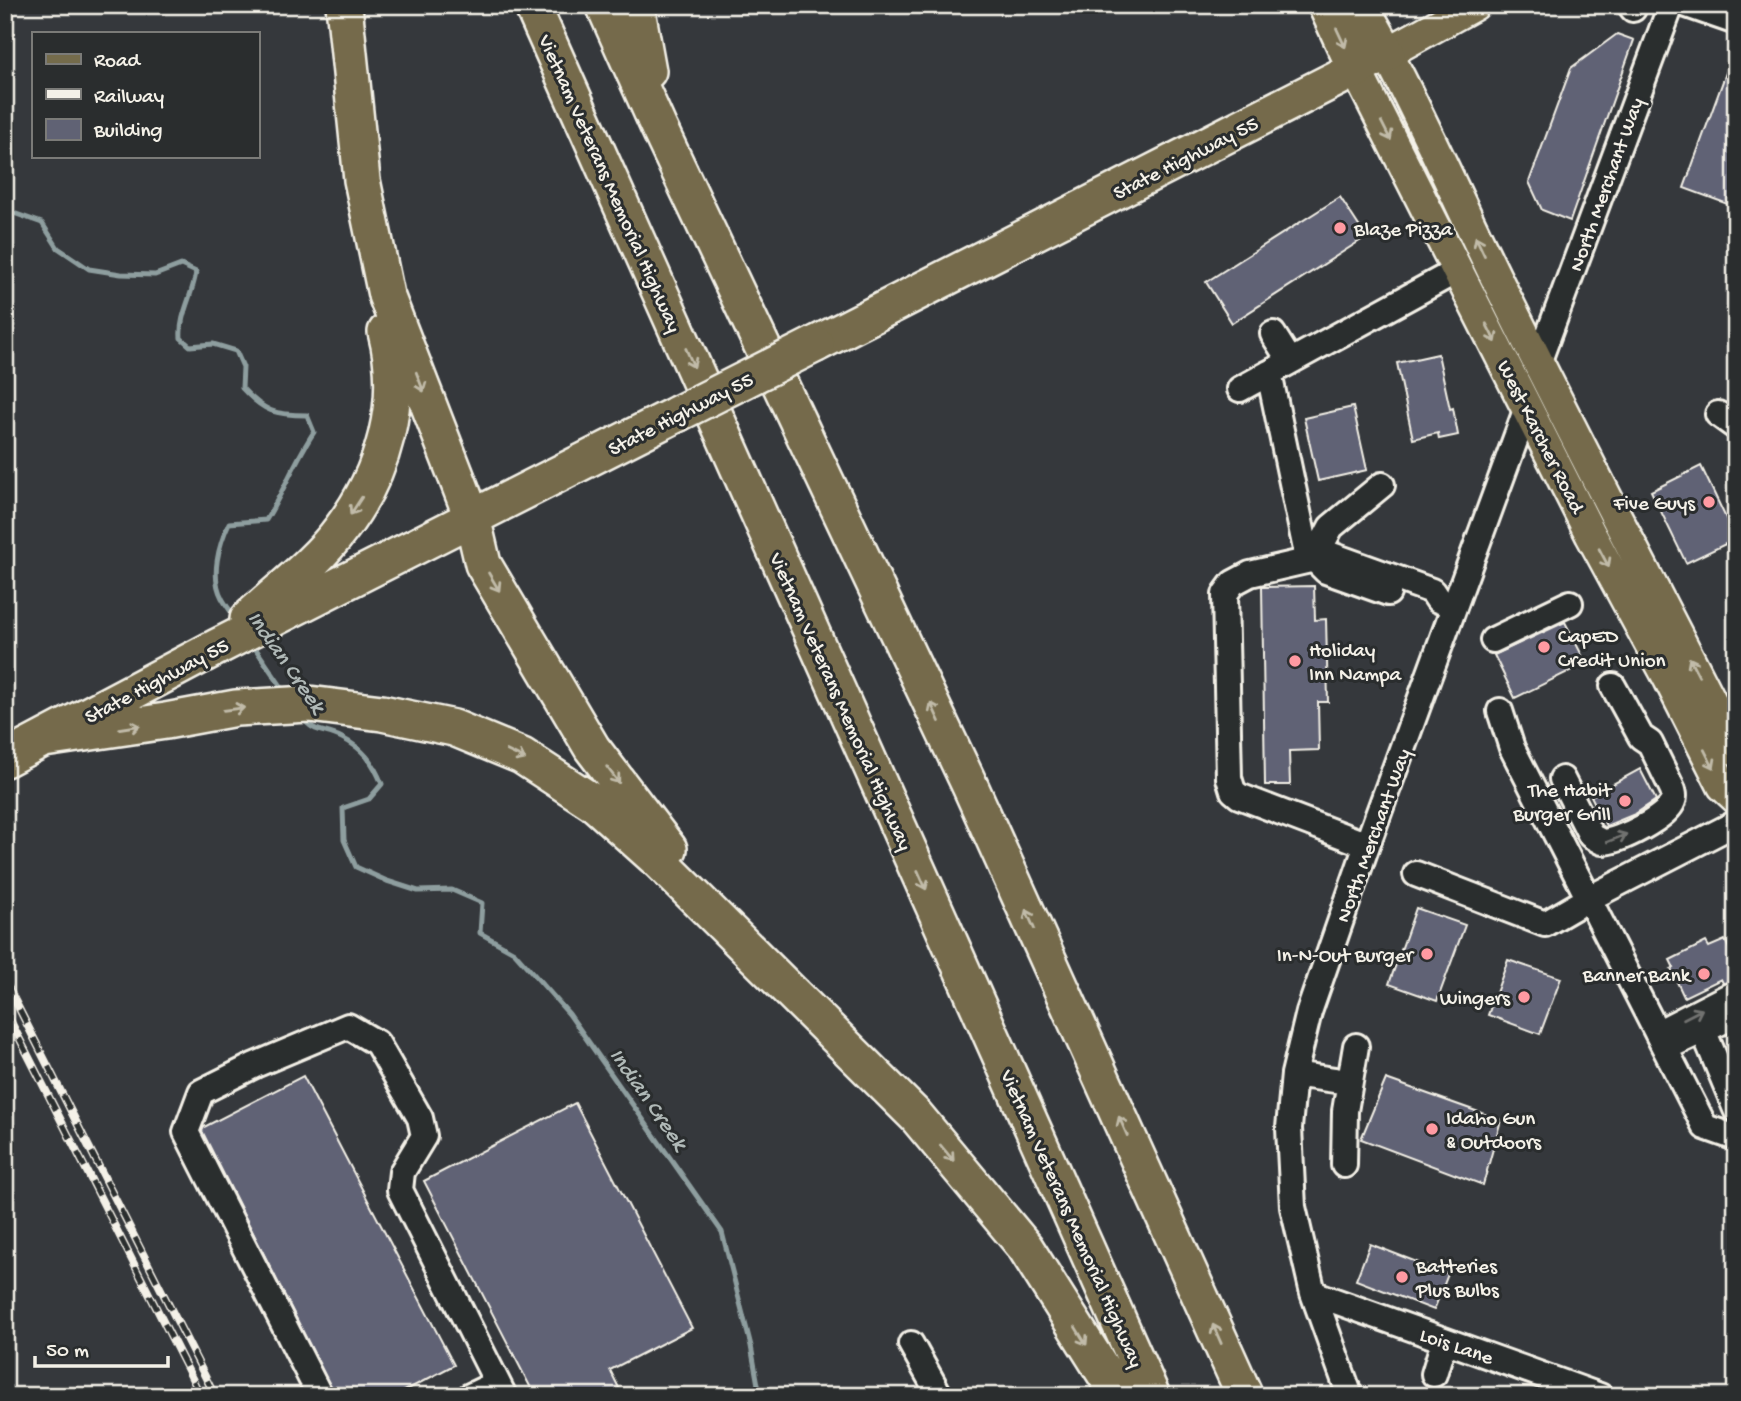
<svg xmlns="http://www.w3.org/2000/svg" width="1741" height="1401" viewBox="0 0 1741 1401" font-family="'Gochi Hand',sans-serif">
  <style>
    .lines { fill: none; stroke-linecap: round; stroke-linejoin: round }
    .stream { stroke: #8e9e9f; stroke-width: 5 }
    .building { fill: #606274; stroke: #f4f1e8; stroke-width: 2 }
    .minor-casing { stroke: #f4f1e8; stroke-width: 30 }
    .major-casing { stroke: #f4f1e8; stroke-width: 35 }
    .highway-casing { stroke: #f4f1e8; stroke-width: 40 }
    .minor { stroke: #2a2d2e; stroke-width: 24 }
    .major { stroke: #746b4b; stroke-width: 30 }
    .highway { stroke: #746b4b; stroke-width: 35 }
    .rail-casing { stroke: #f4f1e8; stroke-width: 8 }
    .rail { stroke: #2a2d2e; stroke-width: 5; stroke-dasharray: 16; stroke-linecap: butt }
    .highway-bridge-casing { stroke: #f4f1e8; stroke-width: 40; stroke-linecap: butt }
    .highway-bridge { stroke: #746b4b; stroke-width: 35 }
    .oneway { stroke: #c1bba9 }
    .oneway2 { stroke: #71726f }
    .poi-dot { fill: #ff9aa2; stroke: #2a2d2e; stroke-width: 2.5 }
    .labels { text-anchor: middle; stroke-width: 6; stroke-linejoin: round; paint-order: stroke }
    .street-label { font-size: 21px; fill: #f4f1e8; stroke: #2a2d2e }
    .poi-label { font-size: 21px; fill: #f4f1e8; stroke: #2a2d2e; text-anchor: start }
    .water-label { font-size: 23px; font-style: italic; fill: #b0b9b7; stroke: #2a2d2e }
  </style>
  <rect width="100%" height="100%" fill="#35383c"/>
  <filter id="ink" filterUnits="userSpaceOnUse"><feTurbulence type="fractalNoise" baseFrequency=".0143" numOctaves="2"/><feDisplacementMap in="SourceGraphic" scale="14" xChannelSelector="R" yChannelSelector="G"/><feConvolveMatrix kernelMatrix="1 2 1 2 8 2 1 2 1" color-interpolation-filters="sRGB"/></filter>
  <g filter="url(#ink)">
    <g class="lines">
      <path class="stream" d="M5 210 42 223 58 248 89 269 121 274 155 275 181 265 196 272C193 295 179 315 181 338L190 346 213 344 236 351 243 367 242 388C264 412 275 415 307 415L314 432C295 460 284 491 266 520L229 523C219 544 210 576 222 598 225 604 230 610 234 616
        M251 642 285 692
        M302 717C314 734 325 729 342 738 364 749 373 762 382 784L369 799 343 808 344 840 356 867 387 881 418 891 452 890 482 903 480 933 514 952 569 1014 722 1232 751 1346 760 1396"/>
    </g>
    <path class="building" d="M1617 34 1634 40 1570 221 1542 210 1529 182 1571 68Z
      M1734 51 1736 52V207L1684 188Z
      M1340 197 1366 237 1232 323 1206 282Z
      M1438 354 1450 409 1453 408 1458 435 1439 439 1438 433 1413 439 1397 363Z
      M1353 407 1367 470 1318 481 1304 418Z
      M1701 466 1736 539 1686 563 1651 491Z
      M1314 586 1315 620 1326 619 1328 702H1318L1319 750 1289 751 1290 785H1265L1262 587Z
      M1565 622 1586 663 1515 698 1494 655Z
      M1640 769 1656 800 1635 814 1606 826 1591 796Z
      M1416 908 1465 925 1437 1001 1389 984Z
      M1725 940 1736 962V983H1723L1721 979 1684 997 1671 969 1674 968 1670 960 1706 942 1709 947Z
      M1508 960 1561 978 1540 1034 1488 1015Z
      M303 1076 454 1365 395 1396H335L202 1131 204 1127Z
      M1386 1079 1501 1120 1483 1185 1361 1139Z
      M575 1103 692 1328 610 1370 623 1396H535L424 1181Z
      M1370 1244 1448 1274 1434 1310 1356 1280Z"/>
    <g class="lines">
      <defs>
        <path id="minor" d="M1630 5 1633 9
          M1687 5 1736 22
          M1273 334 1290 361
          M1538 363 1671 5
          M1269 373 1308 559
          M1240 389 1458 270
          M1718 414 1736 427
          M1314 559 1326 571 1388 593
          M1314 559 1331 527 1382 485
          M1493 640 1570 603
          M1500 711 1512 748 1705 1127 1736 1138
          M1562 779 1591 836 1602 842C1619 842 1668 817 1673 801 1675 796 1674 795 1673 790L1650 743 1641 737 1613 686
          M1367 845 1239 796 1233 791 1229 778 1225 594 1233 583 1250 574 1332 555 1432 591 1438 600 1454 606
          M1416 874 1545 924 1588 899 1736 823
          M1703 1030 1736 1109
          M1657 1033 1729 996
          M1665 1048 1736 1015
          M1294 1074 1349 1082
          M1344 1165 1345 1111 1356 1046
          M1313 1293 1600 1396
          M911 1344 940 1396
          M1434 1374 1444 1341
          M320 1396 186 1132 201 1092 255 1065 348 1026 377 1043 420 1118 424 1136 402 1172 400 1190 504 1396
          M470 1396 497 1383
          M1350 1396 1313 1293 1293 1207 1289 1128 1294 1074 1309 1012 1367 845 1528 405"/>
        <path id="major" d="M1474 5 1387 53C1429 133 1465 216 1505 296 1580 448 1659 599 1736 750
          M1356 70 1591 535 1669 679 1723 786 1736 798"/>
        <path id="highway" d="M344 5 362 180 386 295 472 517 483 564 592 748 669 849
          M532 5 1152 1396
          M604 5 658 126 970 786 1245 1396
          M636 5 648 71
          M1326 5 1356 70
          M816 344 1387 53 1360 5
          M248 619C279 590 316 563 341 529 384 473 404 401 386 332
          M44 739 166 721 236 708 309 704 382 713 454 728 522 756 594 803 660 862 916 1116 1025 1247 1119 1396
          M5 759 217 647 677 414"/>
      </defs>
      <use href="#minor" class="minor-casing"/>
      <use href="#major" class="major-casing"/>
      <use href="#highway" class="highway-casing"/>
      <use href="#minor" class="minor"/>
      <use href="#major" class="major"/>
      <use href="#highway" class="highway"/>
      <defs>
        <path id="rail" d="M5 981 215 1396
          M5 1010 201 1396"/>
      </defs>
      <use href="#rail" class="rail-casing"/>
      <use href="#rail" class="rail"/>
      <defs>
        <path id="highway-bridge" d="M677 414 816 344"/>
      </defs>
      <use href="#highway-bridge" class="highway-bridge-casing"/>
      <use href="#highway-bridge" class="highway-bridge"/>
    </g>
    <defs><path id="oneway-shaft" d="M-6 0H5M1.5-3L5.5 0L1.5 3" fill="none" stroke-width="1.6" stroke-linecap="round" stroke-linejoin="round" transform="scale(1.75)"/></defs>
    <g class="oneway">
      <use href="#oneway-shaft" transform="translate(1341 38) rotate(65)"/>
      <use href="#oneway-shaft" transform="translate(1386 131) rotate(63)"/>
      <use href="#oneway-shaft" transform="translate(1480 246) rotate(-115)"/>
      <use href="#oneway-shaft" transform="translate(1491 333) rotate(63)"/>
      <use href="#oneway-shaft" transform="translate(690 358) rotate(66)"/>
      <use href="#oneway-shaft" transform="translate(420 382) rotate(69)"/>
      <use href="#oneway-shaft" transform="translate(356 506) rotate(123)"/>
      <use href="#oneway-shaft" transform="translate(1604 558) rotate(62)"/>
      <use href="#oneway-shaft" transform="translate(494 582) rotate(59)"/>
      <use href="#oneway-shaft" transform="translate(1694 667) rotate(-117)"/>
      <use href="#oneway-shaft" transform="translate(234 709) rotate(-7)"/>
      <use href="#oneway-shaft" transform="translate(935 712) rotate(-115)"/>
      <use href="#oneway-shaft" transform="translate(130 727) rotate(-9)"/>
      <use href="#oneway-shaft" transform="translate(516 755) rotate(26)"/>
      <use href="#oneway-shaft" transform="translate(1709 759) rotate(63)"/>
      <use href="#oneway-shaft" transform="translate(613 775) rotate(53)"/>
      <use href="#oneway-shaft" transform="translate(922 880) rotate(66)"/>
      <use href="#oneway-shaft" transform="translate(1030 919) rotate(-114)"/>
      <use href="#oneway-shaft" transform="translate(1123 1126) rotate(-114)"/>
      <use href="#oneway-shaft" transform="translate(947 1153) rotate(50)"/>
      <use href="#oneway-shaft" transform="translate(1217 1334) rotate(-114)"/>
      <use href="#oneway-shaft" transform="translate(1081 1336) rotate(58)"/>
    </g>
    <g class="oneway2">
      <use href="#oneway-shaft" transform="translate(1617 838) rotate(-22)"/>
      <use href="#oneway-shaft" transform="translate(1693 1014) rotate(-27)"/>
    </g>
  </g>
  <g class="poi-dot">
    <circle cx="1340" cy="228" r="7"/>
    <circle cx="1709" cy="502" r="7"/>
    <circle cx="1544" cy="647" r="7"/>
    <circle cx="1295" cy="661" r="7"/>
    <circle cx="1625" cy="801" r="7"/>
    <circle cx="1427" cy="954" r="7"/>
    <circle cx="1704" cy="974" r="7"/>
    <circle cx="1524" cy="997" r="7"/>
    <circle cx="1432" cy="1129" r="7"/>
    <circle cx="1402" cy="1277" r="7"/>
  </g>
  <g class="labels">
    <g class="street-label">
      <text transform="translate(1185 157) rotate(-27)" y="7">State Highway 55</text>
      <text transform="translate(611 183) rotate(66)" y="7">Vietnam Veterans Memorial Highway</text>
      <text transform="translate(1605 184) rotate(-70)" y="7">North Merchant Way</text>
      <text transform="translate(680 413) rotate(-27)" y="7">State Highway 55</text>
      <text transform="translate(1542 436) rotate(63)" y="7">West Karcher Road</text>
      <text transform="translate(156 680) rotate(-28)" y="7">State Highway 55</text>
      <text transform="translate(842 701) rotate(66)" y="7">Vietnam Veterans Memorial Highway</text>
      <text transform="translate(1372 835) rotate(-70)" y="7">North Merchant Way</text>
      <text transform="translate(1073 1218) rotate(66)" y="7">Vietnam Veterans Memorial Highway</text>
      <text transform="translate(1457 1345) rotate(19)" y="7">Lois Lane</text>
    </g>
    <g class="poi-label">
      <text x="1354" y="235">Blaze Pizza</text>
      <text x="1695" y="509" text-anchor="end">Five Guys</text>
      <text x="1558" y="642">CapED<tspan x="1558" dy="24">Credit Union</tspan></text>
      <text x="1309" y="656">Holiday<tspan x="1309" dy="24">Inn Nampa</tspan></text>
      <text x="1611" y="796" text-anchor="end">The Habit<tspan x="1611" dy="24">Burger Grill</tspan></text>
      <text x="1413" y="961" text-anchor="end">In-N-Out Burger</text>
      <text x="1690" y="981" text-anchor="end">Banner Bank</text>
      <text x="1510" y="1004" text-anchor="end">Wingers</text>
      <text x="1446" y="1124">Idaho Gun<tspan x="1446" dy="24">&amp; Outdoors</tspan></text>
      <text x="1416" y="1272">Batteries<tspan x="1416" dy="24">Plus Bulbs</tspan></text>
    </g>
    <g class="water-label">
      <text transform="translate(288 661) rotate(55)" y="8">Indian Creek</text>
      <text transform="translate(650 1098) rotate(55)" y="8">Indian Creek</text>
    </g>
  </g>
  <rect width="1741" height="1401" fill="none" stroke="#2a2d2e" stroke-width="28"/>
  <rect x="14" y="14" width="1713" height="1373" fill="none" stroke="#f4f1e8" stroke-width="2.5" filter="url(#ink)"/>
  <rect x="32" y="32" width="228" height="126" fill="#2a2d2e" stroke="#7b7b78" stroke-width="2"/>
  <rect x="46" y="54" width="35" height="10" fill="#746b4b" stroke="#7b7b78" stroke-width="2"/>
  <text x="94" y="66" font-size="21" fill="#f4f1e8">Road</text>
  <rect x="46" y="89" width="35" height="10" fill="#f4f1e8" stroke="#7b7b78" stroke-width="2"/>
  <text x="94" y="102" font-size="21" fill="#f4f1e8">Railway</text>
  <rect x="46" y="119" width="35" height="21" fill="#606274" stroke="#7b7b78" stroke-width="2"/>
  <text x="94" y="136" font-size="21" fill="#f4f1e8">Building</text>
  <path d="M35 1356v10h133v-10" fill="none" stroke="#f4f1e8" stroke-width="3.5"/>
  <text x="46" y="1356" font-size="21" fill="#f4f1e8" stroke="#2a2d2e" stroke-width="5" paint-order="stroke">50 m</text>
</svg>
